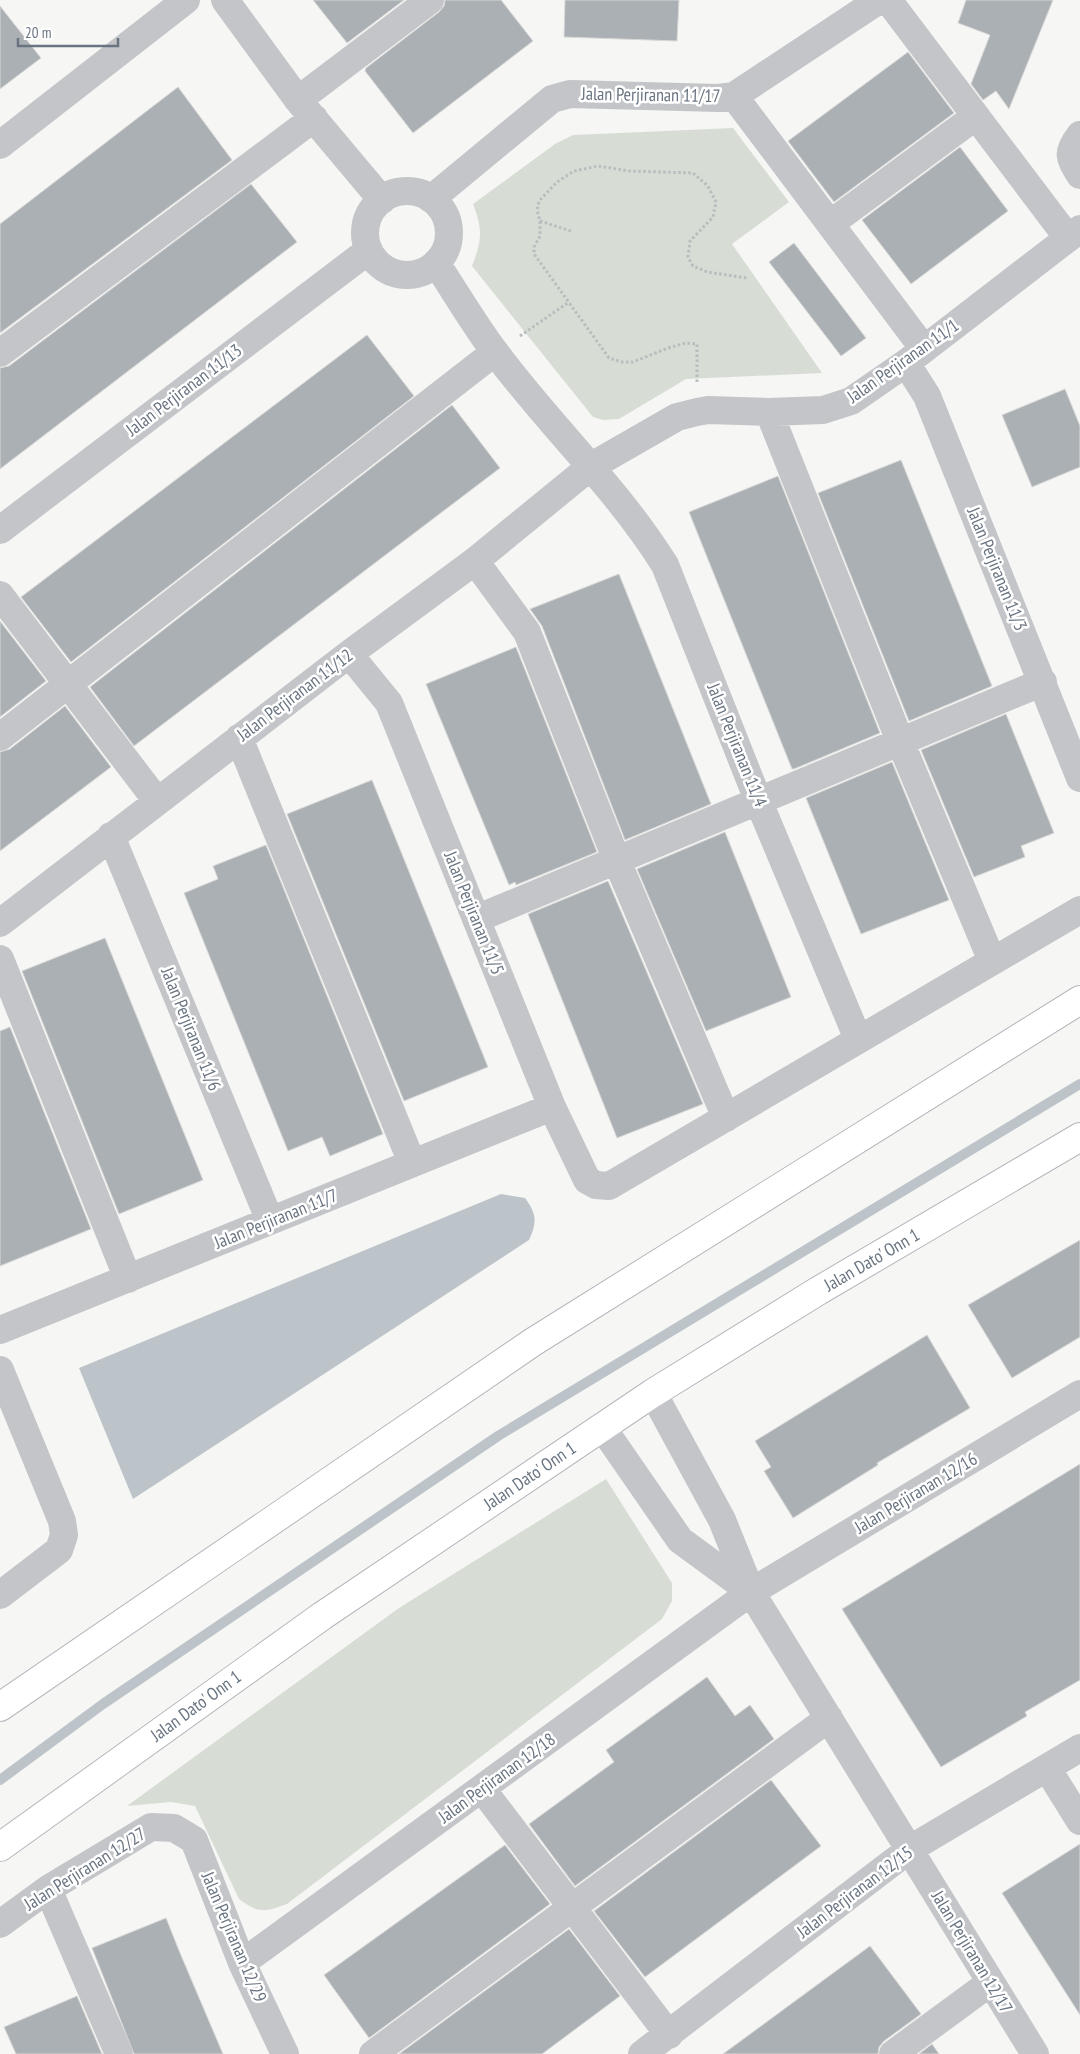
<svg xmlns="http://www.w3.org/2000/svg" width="1080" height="2054" viewBox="0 0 1080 2054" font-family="'PT Sans Narrow',sans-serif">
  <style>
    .green { fill: #d7ddd5 }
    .water { fill: #bdc4c9 }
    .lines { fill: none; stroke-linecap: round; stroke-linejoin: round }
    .stream { stroke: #bdc4c9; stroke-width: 10 }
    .building { fill: #abb0b5; stroke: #d8d8d6 }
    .major-casing { stroke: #b4b7bb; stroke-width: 30 }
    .path { stroke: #babcbe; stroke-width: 3; stroke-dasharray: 2.5 2.5; stroke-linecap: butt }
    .minor { stroke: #c3c5c8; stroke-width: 28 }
    .major { stroke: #fff; stroke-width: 28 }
    .labels { text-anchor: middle; stroke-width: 5; stroke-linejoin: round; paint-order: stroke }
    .street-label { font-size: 18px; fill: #697481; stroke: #fff }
  </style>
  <rect width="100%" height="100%" fill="#f6f6f4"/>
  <path class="green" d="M733 128 789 202 732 244 822 373 686 379 619 419 603 420 593 417 472 266C482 240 483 230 473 204L555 144 573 135Z
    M606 1479 672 1583V1601L662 1619 287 1904C265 1912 259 1914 239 1899L195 1806 171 1802 127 1806 399 1608Z"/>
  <path class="water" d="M501 1194 525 1198C537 1214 537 1223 529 1240L133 1499 79 1368Z"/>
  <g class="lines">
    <path class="stream" d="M0 1780 103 1704 498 1436 1080 1084"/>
  </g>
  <path class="building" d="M313 0H404L347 43Z
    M445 0H501L533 41 413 133 365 71 366 68 439 12 444 6Z
    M565 0H679L677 41 564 37Z
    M966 0H1053L1009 109 996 91 983 100 971 84 990 35 958 23Z
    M0 6 41 58 0 89Z
    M908 52 954 113 834 202 788 141Z
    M178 87 232 160 0 333V224Z
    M960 147 1008 211 911 284 862 220Z
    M251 184 297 242 0 469V368L9 366Z
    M794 243 866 338 841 356 769 262Z
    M367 335 414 396 71 662 21 597Z
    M1065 389 1080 426V467L1032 487 1002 415Z
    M452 405 500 468 134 746 90 687Z
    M901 460 992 686 909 721 818 493Z
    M778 476 880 733 794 769H792L689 512Z
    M619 574 711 804 625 840 542 626 530 609Z
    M0 621 46 681 0 717Z
    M516 647 597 852 516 885 515 882 509 885 426 684Z
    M65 706 111 767 0 851V752L10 749Z
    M1006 714 1054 833 1021 846 1025 857 974 877 921 750Z
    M892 762 949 900 861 934 806 798Z
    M372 780 488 1067 404 1101 287 814Z
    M725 832 791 997 706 1031 637 869Z
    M266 845 383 1134 330 1156 322 1137 288 1151 184 893 218 879 213 866Z
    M608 881 703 1104 617 1138 528 914Z
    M105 938 203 1180 119 1214 22 971Z
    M10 1027 91 1229 0 1266V1031Z
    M1080 1240V1337L1012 1378 968 1305Z
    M927 1335 970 1408 877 1463 878 1465 793 1518 764 1471 771 1467 755 1441Z
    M1080 1464V1680L1025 1712 1027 1716 941 1767 842 1609Z
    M707 1677 735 1716 750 1705 774 1739 575 1886 529 1824 614 1762 606 1750Z
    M771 1780 821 1846 645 1977 594 1911Z
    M1080 1844V2015L1002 1893Z
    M505 1845 550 1904 369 2038 324 1975Z
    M166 1918 180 1953 223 2054H134L92 1948Z
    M569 1929 620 1996 542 2054H399Z
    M870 1946 921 2014 884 2041 879 2047 878 2054H723Z
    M77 1996 102 2054H16L4 2027Z
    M932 2044 939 2054H919Z"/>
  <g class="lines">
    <defs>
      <path id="major" d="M0 1707 533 1342 1080 1000
        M0 1847 322 1616 653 1393 818 1291 1080 1137"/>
    </defs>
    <use href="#major" class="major-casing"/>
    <path class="path" d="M540 221 571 231
      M520 336 569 302
      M697 382V344L686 343 668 348 633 362H622L609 358 534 254V247L540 236V221L537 210 539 201 557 182 574 171 598 166 629 171 693 173 708 186 716 202 713 217 690 241 688 257 693 266 707 272 747 278"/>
    <path class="minor" d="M225 0 298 100 382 200
      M888 0 1068 238
      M734 96 924 349
      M298 100 430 0
      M1080 135C1066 153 1069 157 1080 175
      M0 145 186 0
      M365 233a42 42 0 1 1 84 0a42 42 0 1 1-84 0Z
      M431 199 552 99 570 94 718 98 734 96 879 0
      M830 224 976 116
      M436 263C456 293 474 324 495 352 549 425 617 488 665 565L758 800 858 1039
      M0 353 314 118
      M906 363 927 396 1080 778
      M769 412 900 741 992 961
      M0 530 369 250
      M475 561 527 632 617 861 726 1118
      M0 595 157 801
      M349 654 389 703 552 1107 587 1180 596 1185 609 1186 1080 910
      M0 737 495 352
      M239 738 412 1163
      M111 836 270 1221
      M476 919 1043 682
      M0 923 349 654 475 561 590 467 677 417 697 412 708 410 769 412 823 410 851 401 906 363 1080 229
      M0 959 128 1279
      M0 1330 552 1107
      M0 1370 62 1521 64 1535 59 1550 0 1595
      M653 1393 722 1520 751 1592 1035 2054
      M602 1427 680 1540 751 1592
      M1047 1768 1080 1821
      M482 1789 669 2035
      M48 1889 119 2054
      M0 1924 48 1889 151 1827 174 1828 194 1840 242 1963 285 2054
      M242 1963 751 1592 1080 1394
      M373 2054 829 1718
      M642 2054 910 1849 1080 1748
      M893 2054 991 1982"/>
    <use href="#major" class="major"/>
  </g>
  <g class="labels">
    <g class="street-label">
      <text transform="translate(651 95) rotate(1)" y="6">Jalan Perjiranan 11/17</text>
      <text transform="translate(903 361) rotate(-35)" y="6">Jalan Perjiranan 11/1</text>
      <text transform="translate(184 390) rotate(-37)" y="6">Jalan Perjiranan 11/13</text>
      <text transform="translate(997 569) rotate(68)" y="6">Jalan Perjiranan 11/3</text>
      <text transform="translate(295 695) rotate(-37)" y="6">Jalan Perjiranan 11/12</text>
      <text transform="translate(737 745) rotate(68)" y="6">Jalan Perjiranan 11/4</text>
      <text transform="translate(474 913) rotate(68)" y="6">Jalan Perjiranan 11/5</text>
      <text transform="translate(191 1029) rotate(68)" y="6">Jalan Perjiranan 11/6</text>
      <text transform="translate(276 1219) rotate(-22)" y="6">Jalan Perjiranan 11/7</text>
      <text transform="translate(872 1260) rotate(-30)" y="6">Jalan Dato' Onn 1</text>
      <text transform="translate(530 1476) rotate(-34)" y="6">Jalan Dato' Onn 1</text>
      <text transform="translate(916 1493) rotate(-31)" y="6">Jalan Perjiranan 12/16</text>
      <text transform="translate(196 1706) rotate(-36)" y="6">Jalan Dato' Onn 1</text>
      <text transform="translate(497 1778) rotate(-36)" y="6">Jalan Perjiranan 12/18</text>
      <text transform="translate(85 1869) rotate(-32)" y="6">Jalan Perjiranan 12/27</text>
      <text transform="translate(855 1892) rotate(-37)" y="6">Jalan Perjiranan 12/15</text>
      <text transform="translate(234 1937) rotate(67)" y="6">Jalan Perjiranan 12/29</text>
      <text transform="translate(972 1952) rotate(59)" y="6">Jalan Perjiranan 12/17</text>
    </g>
  </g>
  <path d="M18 38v8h100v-8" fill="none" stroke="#697481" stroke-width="2.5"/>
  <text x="25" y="38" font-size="15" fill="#697481" stroke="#ffffff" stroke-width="4" paint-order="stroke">20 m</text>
</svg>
